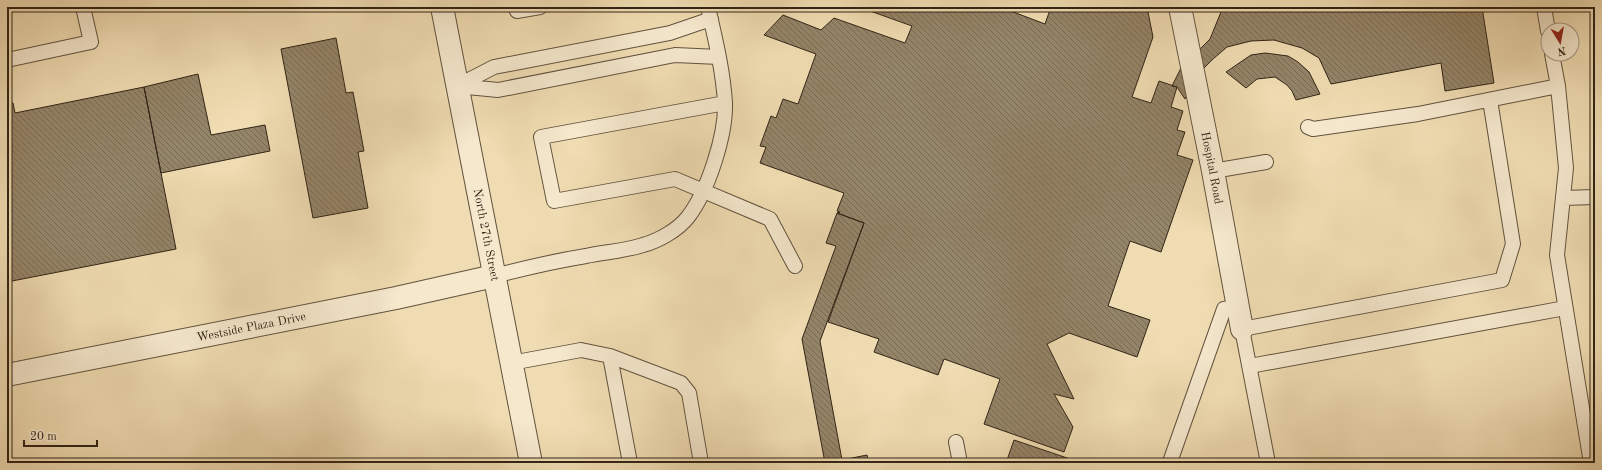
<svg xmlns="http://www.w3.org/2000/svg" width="1602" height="470" viewBox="0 0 1602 470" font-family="'Old Standard TT',serif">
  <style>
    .building { fill: url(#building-back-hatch); stroke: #312417 }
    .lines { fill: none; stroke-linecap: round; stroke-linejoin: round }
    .service-casing { stroke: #61523e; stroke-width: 16 }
    .minor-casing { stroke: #61523e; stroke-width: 24 }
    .service { stroke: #f5e8cd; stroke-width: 14 }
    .minor { stroke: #f5e8cd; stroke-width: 22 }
    .labels { text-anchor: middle; stroke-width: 3; stroke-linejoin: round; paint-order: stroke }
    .street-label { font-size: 12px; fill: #312417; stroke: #f5e8cd }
  </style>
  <defs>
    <pattern id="building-back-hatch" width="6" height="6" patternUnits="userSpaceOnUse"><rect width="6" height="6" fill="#948468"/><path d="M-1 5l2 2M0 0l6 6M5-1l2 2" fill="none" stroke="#796c55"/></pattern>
  </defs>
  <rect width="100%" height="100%" fill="#f0dcb2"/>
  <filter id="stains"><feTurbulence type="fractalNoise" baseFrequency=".005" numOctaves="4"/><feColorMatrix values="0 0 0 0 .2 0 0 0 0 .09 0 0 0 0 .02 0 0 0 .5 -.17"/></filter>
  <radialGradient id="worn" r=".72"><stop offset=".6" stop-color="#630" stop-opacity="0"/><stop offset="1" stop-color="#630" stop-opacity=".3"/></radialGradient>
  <path class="building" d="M859 7H1000L1045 24 1051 7H1147L1153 37 1132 97 1151 103 1159 81 1177 87 1171 107 1183 111 1177 130 1185 132 1177 155 1193 160 1161 252 1130 241 1108 306 1150 320 1137 357 1069 333 1047 344 1074 399 1054 394 1073 427 1064 452 984 424 1000 379 944 359 938 375 874 352 879 339 828 322 864 223 837 213 840 212 837 211 844 193 760 163 766 147 760 146 771 116 776 118 783 99 798 104 816 54 764 35 783 15 821 30 834 18 905 43 912 26Z
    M1223 7H1482L1494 83 1445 91 1441 63 1331 84 1319 58 1302 48 1274 40 1251 41 1227 47 1213 59 1199 73 1185 99 1177 87 1172 86 1181 68 1210 39Z
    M336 38 346 93 353 92 364 151 358 152 368 208 313 218 281 49Z
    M1265 53 1288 56 1298 62 1309 72 1320 94 1296 100 1292 91 1287 85 1275 77 1257 79 1246 88 1226 72 1251 55Z
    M198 74 211 135 265 125 270 151 161 173 144 87Z
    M144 87 176 249 7 282V104L13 103 15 113Z
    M837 213 864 223 820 341 842 460 825 463 802 339 836 246 826 243Z
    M1014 440 1076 461 1075 463H1006Z
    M867 455 869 463H828L842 460Z"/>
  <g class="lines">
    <defs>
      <path id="service" d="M516 7 517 11 540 7
        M1544 7 1548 31
        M711 19 670 33 494 67 457 86 498 90 675 55 719 57
        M1552 54 1558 86 1566 168 1557 255 1591 463
        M7 60 91 42 83 7
        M725 103 541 137 554 201 675 179 770 219 795 266
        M1308 127 1313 129 1418 114 1558 86
        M1213 171 1266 162
        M1563 198 1595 197
        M494 276C525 268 555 261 586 256 604 252 625 251 643 245 658 241 678 230 688 217 708 191 726 135 725 103 723 70 715 38 708 7
        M610 356 630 463
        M511 363 581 350 610 356 681 383 689 393 701 463
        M1250 366 1565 308
        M956 442 960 463
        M1170 462 1224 309 1237 307
        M1268 463 1242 329 1502 280 1513 244 1490 100"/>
      <g id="minor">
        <path id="s1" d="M442 7 531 463"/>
        <path id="s2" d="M1180 7 1213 171 1242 329"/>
        <path id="s3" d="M7 375 396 298 494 276"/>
      </g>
    </defs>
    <use href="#service" class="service-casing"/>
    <use href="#minor" class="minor-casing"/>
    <use href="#service" class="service"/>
    <use href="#minor" class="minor"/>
  </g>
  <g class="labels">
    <g class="street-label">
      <text dy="4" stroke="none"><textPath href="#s2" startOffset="164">Hospital Road</textPath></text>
      <text dy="4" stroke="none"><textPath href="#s1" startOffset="232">North 27th Street</textPath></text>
      <text dy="4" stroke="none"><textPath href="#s3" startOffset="249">Westside Plaza Drive</textPath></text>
    </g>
  </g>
  <rect width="1602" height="470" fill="none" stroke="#f0dcb2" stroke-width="24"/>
  <rect x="8" y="8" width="1586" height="454" fill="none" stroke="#312417" stroke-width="2"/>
  <rect x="12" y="12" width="1578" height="446" fill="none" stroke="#312417"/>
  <g transform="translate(1560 42) rotate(169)"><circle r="19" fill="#f5e8cd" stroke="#a79a84"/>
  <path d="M0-3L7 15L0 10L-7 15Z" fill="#8f2418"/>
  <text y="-6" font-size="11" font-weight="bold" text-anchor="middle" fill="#312417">N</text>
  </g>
  <path d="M24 440v6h73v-6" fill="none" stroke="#312417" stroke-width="2"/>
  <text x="30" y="440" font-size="12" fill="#312417" stroke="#f5e8cd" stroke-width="3" paint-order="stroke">20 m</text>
  <rect width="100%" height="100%" filter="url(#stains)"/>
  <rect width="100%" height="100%" fill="url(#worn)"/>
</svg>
